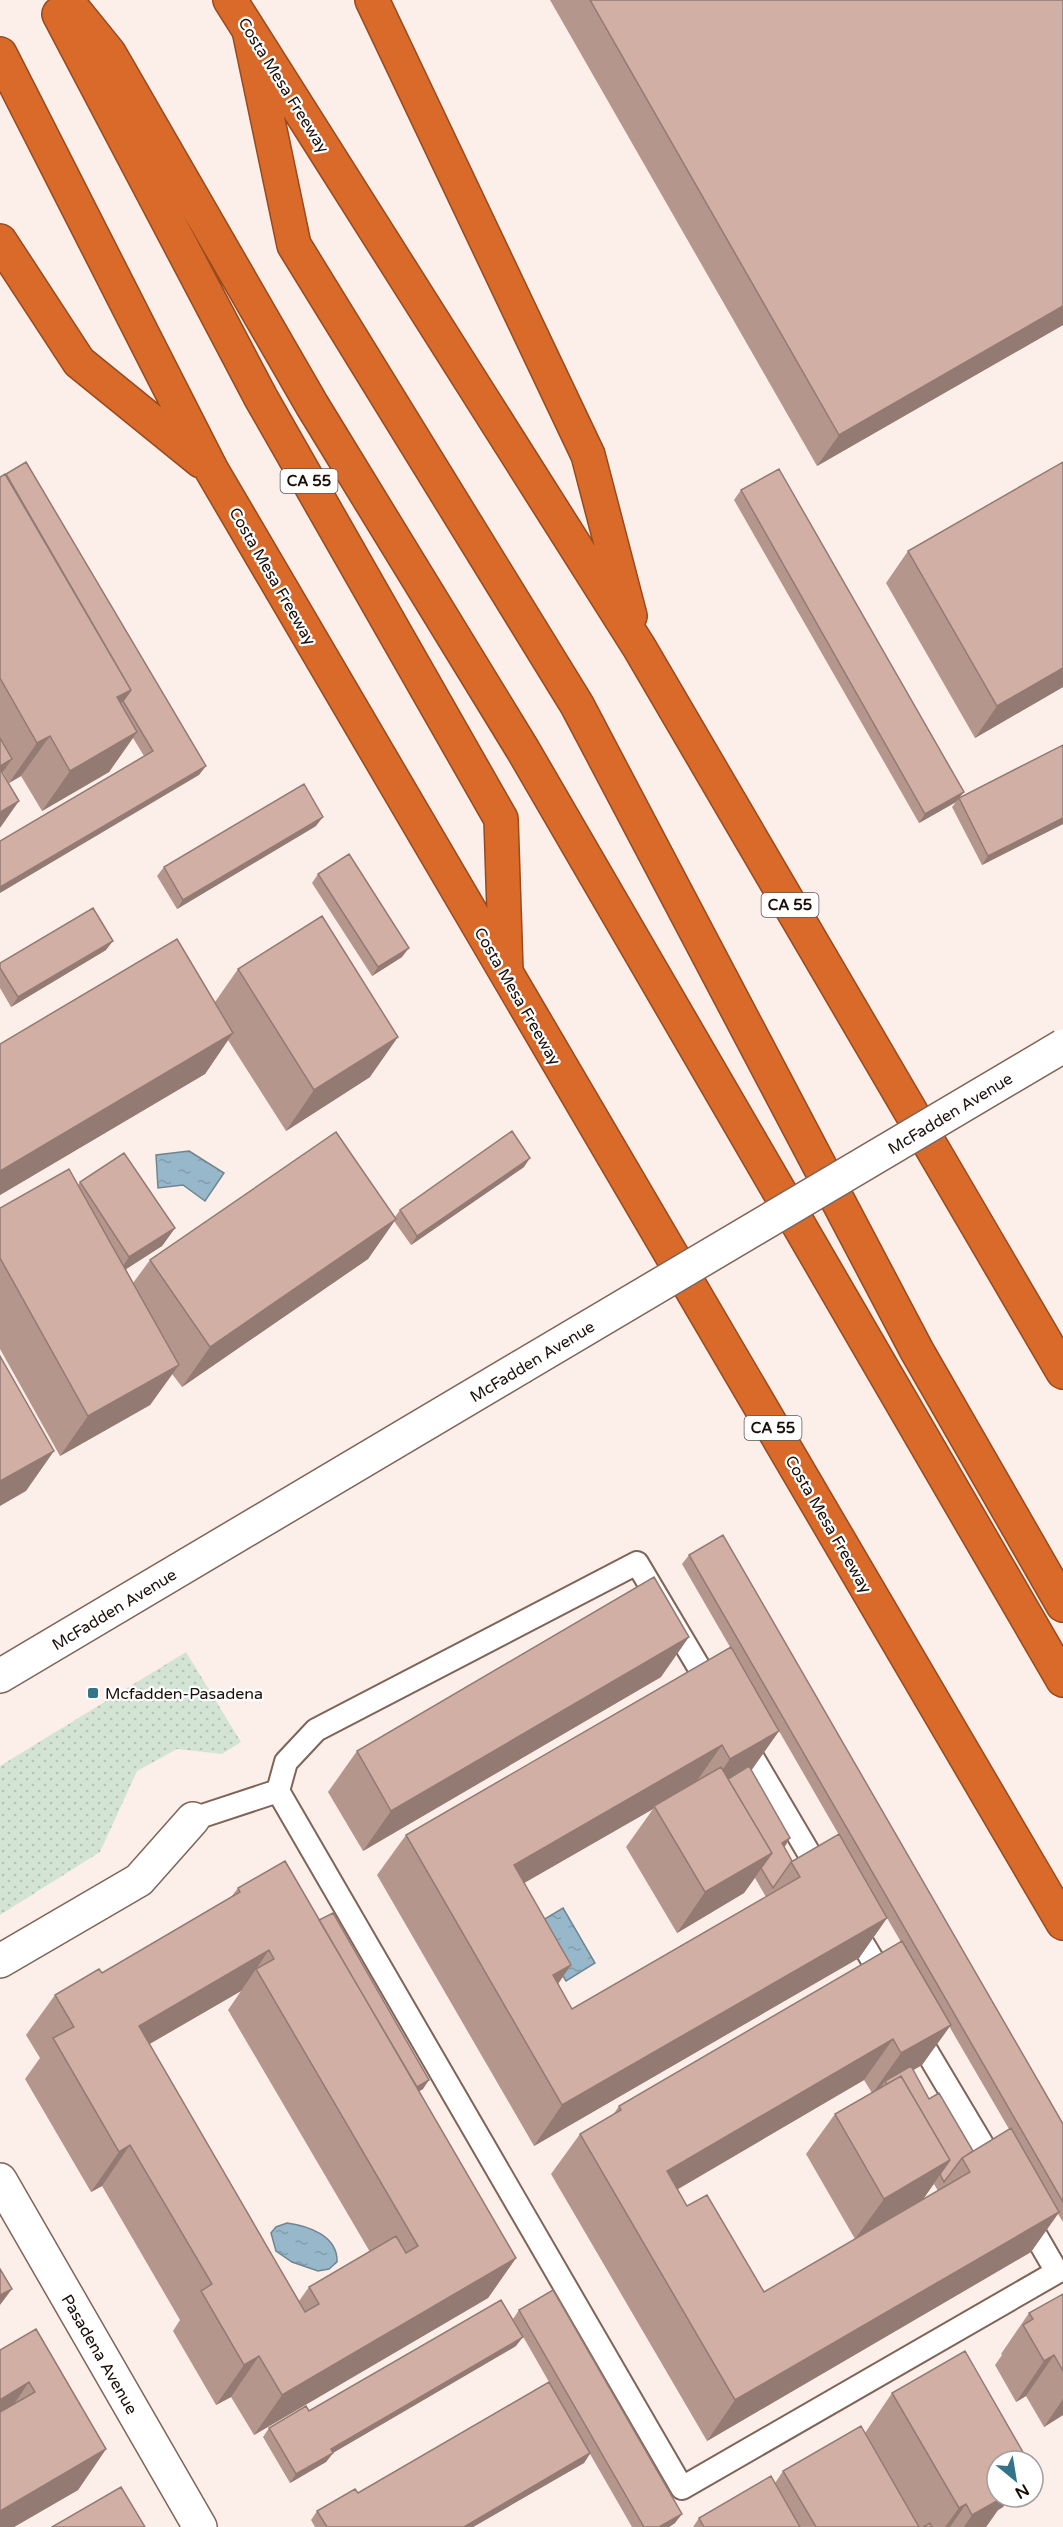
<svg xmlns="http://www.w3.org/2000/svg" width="1063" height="2527" viewBox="0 0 1063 2527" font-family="'Varela Round',sans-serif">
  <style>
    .park { fill: url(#park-dots) }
    .water { fill: url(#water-ripples); stroke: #718590; stroke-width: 1.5 }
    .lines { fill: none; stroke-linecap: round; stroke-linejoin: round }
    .service-casing { stroke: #7f6457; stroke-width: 26 }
    .minor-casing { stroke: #7f6457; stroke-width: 36 }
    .secondary-casing { stroke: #7f6457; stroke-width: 36 }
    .motorway-casing { stroke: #974a1f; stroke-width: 36 }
    .service { stroke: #fff; stroke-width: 22 }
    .minor { stroke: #fff; stroke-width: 33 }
    .secondary { stroke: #fff; stroke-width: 33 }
    .motorway { stroke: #da6a2a; stroke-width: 33 }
    .secondary-bridge-casing { stroke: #7f6457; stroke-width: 36; stroke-linecap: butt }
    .secondary-bridge { stroke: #fff; stroke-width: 33 }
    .wall { fill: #b5968d; fill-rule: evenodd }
    .shaded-wall { fill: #937a73 }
    .building { fill: #d2afa4; stroke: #937a73; stroke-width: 1.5; fill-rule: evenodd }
    .poi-dot { fill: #347488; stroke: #fff; stroke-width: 2 }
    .labels { text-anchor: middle; stroke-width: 4.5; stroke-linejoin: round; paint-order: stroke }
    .shield { fill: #fff; stroke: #5f5754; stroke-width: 1.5 }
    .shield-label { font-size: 15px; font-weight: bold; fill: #1a0f0a }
    .street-label { font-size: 16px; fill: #1a0f0a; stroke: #fff }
    .poi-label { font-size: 16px; fill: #1a0f0a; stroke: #fff; text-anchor: start }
  </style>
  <defs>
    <pattern id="park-dots" width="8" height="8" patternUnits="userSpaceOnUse" patternTransform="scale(1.5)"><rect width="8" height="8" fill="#d4e4d4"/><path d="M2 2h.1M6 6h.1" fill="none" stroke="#b5c2b5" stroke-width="1.8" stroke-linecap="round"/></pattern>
    <pattern id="water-ripples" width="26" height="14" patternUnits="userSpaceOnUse" patternTransform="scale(1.5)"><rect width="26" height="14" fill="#96b8ca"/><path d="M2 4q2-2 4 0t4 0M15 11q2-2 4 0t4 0" fill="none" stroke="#819dac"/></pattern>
  </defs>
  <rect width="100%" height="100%" fill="#fcefe9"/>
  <path class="park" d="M186 1652 241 1742 222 1754 177 1749 137 1771 100 1852 0 1915V1766Z"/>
  <path class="water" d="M189 1151 224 1173 205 1201 183 1185 158 1188 156 1155Z
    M563 1908 595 1963 566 1981 533 1926Z
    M287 2223C309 2226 338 2236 337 2262L329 2269 318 2271 292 2262 276 2251 271 2233 276 2227Z"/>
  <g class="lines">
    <defs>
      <path id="service" d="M741 1738 823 1877
        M278 1791 682 2488 1057 2272 1024 2215
        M193 1819 278 1791 286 1762 316 1730 637 1563 713 1691
        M851 1924 888 1986
        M914 2030 998 2171"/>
      <path id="minor" d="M0 1961 139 1880 193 1819
        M0 2180 200 2527"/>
      <path id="secondary" d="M0 1676 521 1367"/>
      <path id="motorway" d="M66 0 109 53 312 405 523 750 1063 1680
        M230 0 639 647 1063 1372
        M372 0 588 455 630 616
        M59 14 261 398 501 819 506 971
        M249 30 294 245 577 705 917 1351 1063 1605
        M0 54 211 469 1063 1923
        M0 241 79 362 201 461"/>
    </defs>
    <use href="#service" class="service-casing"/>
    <use href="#minor" class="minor-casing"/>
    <use href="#secondary" class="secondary-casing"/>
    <use href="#motorway" class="motorway-casing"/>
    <use href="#service" class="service"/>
    <use href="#minor" class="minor"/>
    <use href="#secondary" class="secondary"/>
    <use href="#motorway" class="motorway"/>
    <defs>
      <path id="secondary-bridge" d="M521 1367 1063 1046"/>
    </defs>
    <use href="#secondary-bridge" class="secondary-bridge-casing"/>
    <use href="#secondary-bridge" class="secondary-bridge"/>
  </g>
  <path class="wall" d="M550 0H1063V325L817 466Z
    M1063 462V687L975 738 886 583 908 551Z
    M0 477 199 775 144 756 133 738 109 772 42 811 21 776 9 783 3 772 0 828Z
    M741 490 960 797 1063 745V824L982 865 952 807 956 802 919 823 734 500Z
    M316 826 177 909 157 876 164 867Z
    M318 874 402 957 372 976 312 883Z
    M106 950 11 1007 0 988V963Z
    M238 969 370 1077 286 1131 228 1040 205 1074 0 1195V1044L215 1002Z
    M524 1167 411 1245 394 1221 368 1259 182 1387 172 1374 150 1405 60 1456 0 1349V1208L78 1185 80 1182 175 1228 162 1246 126 1269 133 1283 150 1260 395 1217 400 1210Z
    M689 1555 1063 2124V2222L1058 2214 1031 2252 707 2441 551 2174 580 2134 613 2115 619 2106 901 1942 887 1918 859 1958 534 2146 377 1875 406 1835 730 1647 682 1564ZM779 1731 839 1835 792 1861 784 1847 751 1770ZM653 1809 626 1847 677 1933 744 1893 755 1878 766 1897 572 2009 558 1984 571 1965 524 1883ZM949 2026 1009 2129 973 2151 929 2099 913 2070 922 2065ZM864 2080 872 2093 835 2114 806 2154 855 2239 764 2292 687 2206 677 2189ZM934 2184 938 2191 922 2200Z
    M661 1677 363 1851 328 1792 357 1751Z
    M238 1888 319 1920 423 2089 419 2091 516 2258 488 2298 254 2435 231 2397 216 2405 173 2331 180 2320 102 2186 91 2192 25 2079 40 2058 26 2035 55 1995 102 1973 231 1897ZM241 1991 228 2010 370 2252 309 2287 299 2301 149 2044Z
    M1063 2294V2415L1044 2427 1026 2396 1016 2402 995 2365 1002 2355 1001 2354 1029 2313Z
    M519 2310 675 2523 669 2527H632L590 2454 584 2463 473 2527H315L311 2520 317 2511 358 2493 549 2382 513 2319Z
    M516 2346 333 2453 326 2462 290 2483 263 2437 269 2428 309 2411Z
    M0 2350 106 2449 78 2490 14 2527H0Z
    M892 2393 997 2497H1010L1003 2507 998 2510 986 2527H693L699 2518 775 2483 783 2471 865 2433Z"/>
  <path class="shaded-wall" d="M1063 306V325L817 466 839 435Z
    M1063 668V687L975 738 997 706Z
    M131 690 102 730 117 697Z
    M137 732 109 772 42 811 70 771Z
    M50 736 21 776 9 783 37 743Z
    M12 759 0 776V766Z
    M206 766 199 775 0 893V887Z
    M964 792 956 802 919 823 925 814Z
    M19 801 0 828V812Z
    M323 817 316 826 177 909 183 900Z
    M1063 818V824L982 865 988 856Z
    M113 941 106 950 11 1007 18 997Z
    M409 948 402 957 372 976 378 967Z
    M233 1033 205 1074 0 1195V1171Z
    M398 1037 370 1077 286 1131 314 1090Z
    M530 1158 524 1167 411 1245 417 1236Z
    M396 1219 368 1259 182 1387 210 1347Z
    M175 1228 162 1246 117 1275 129 1257Z
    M179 1365 150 1405 60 1456 88 1416Z
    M54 1451 26 1491 0 1506V1481Z
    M689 1637 661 1677 363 1851 391 1811Z
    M779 1731 751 1771 702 1799 730 1759Z
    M722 1745 694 1785 654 1806 653 1809 486 1905 514 1865Z
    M790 1838 784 1848 782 1843Z
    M772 1853 744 1893 677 1933 705 1892Z
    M887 1918 859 1958 534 2146 562 2105Z
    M269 1950 241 1991 110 2067 139 2026Z
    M571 1965 543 2005 553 1975Z
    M951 2025 922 2065 888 2085 885 2081 879 2090 872 2094 901 2053Z
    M893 2039 864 2080 639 2212 667 2171Z
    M429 2080 423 2089 389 2109 395 2099Z
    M130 2145 102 2186 91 2192 119 2152Z
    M950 2160 922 2201 855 2239 884 2199Z
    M1059 2212 1031 2252 707 2441 735 2400Z
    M516 2258 488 2298 254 2435 282 2395Z
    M12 2289 0 2305V2295Z
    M523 2337 516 2346 324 2458 331 2449Z
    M1054 2355 1026 2396 1016 2402 1044 2361Z
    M259 2356 231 2397 216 2405 244 2365Z
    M29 2382 1 2423H0V2400Z
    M1063 2399V2415L1044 2427Z
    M106 2449 78 2490 14 2527H0V2511Z
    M333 2453 326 2462 290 2483 296 2474Z
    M590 2453 584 2463 473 2527H464Z
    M997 2497H1010L1003 2507 998 2510 986 2527H964L972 2515Z
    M966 2504 950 2527H945L959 2508Z
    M682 2514 675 2523 669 2527H659Z"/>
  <path class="building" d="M590 0H1063V306L839 435Z
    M26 462 206 766 0 887V841L153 751 123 701 131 690 6 474Z
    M1063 462V668L997 706 908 551Z
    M779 469 964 792 925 814 741 490Z
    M5 474 131 690 117 697 137 732 70 771 50 736 37 743 0 678V477Z
    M0 738 12 759 0 766Z
    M1063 745V818L988 856 959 798Z
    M0 769 19 801 0 812Z
    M304 784 323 817 183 900 164 867Z
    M349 854 409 948 378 967 318 874Z
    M93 908 113 941 18 997 0 968V963Z
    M322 916 398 1037 314 1090 238 969Z
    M177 939 233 1033 0 1171V1044Z
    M512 1131 530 1158 417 1236 400 1210Z
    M336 1132 396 1219 210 1347 150 1260Z
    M124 1153 175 1228 129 1257 80 1182Z
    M69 1169 179 1365 88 1416 0 1258V1208Z
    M0 1356 54 1451 0 1481Z
    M723 1535 1063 2124V2202L689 1555Z
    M654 1577 689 1637 391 1811 357 1751Z
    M731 1647 779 1731 730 1759 722 1745 514 1865 571 1965 553 1975 572 2009 800 1877 791 1862 839 1834 887 1918 562 2105 406 1835Z
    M749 1766 790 1838 782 1843 792 1861 773 1888 761 1868 772 1853 728 1779Z
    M721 1767 772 1853 705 1892 654 1806Z
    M285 1861 516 2258 282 2395 259 2356 244 2365 201 2291 212 2284 130 2145 119 2152 53 2038 74 2027 55 1995 99 1969 102 1973 240 1892 238 1888ZM269 1950 274 1959 256 1969 418 2246 406 2253 396 2236 309 2287 319 2304 305 2312 139 2026Z
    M333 1913 429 2080 417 2087 319 1920Z
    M902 1941 951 2025 901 2053 893 2039 667 2171 687 2206 707 2195 764 2292 970 2172 962 2158 1011 2128 1059 2212 735 2400 580 2134 621 2110 619 2106Z
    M911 2066 929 2099 939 2093 973 2151 962 2158 944 2182 940 2174 950 2160 901 2076 887 2084 885 2081Z
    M901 2076 950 2160 884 2199 835 2114Z
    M0 2269 12 2289 0 2295Z
    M553 2290 682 2514 659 2527H644L519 2310Z
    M1063 2294V2371L1054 2355 1044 2361 1023 2325 1033 2319 1029 2313Z
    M501 2300 523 2337 331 2449 333 2453 296 2474 269 2428 306 2406 309 2411Z
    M36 2329 106 2449 0 2511V2412L35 2392 29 2382 0 2400V2350Z
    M965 2351 1028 2461H997V2497H1004L972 2515 966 2504 959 2508 892 2393Z
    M549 2382 590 2453 464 2527H327L317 2511 355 2489 358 2493Z
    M861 2426 919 2527H816L783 2471Z
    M771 2476 800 2527H704L699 2518Z
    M121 2487 145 2527H52Z
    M930 2523 932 2527H923Z"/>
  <rect class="poi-dot" x="87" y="1687" width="12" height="12" rx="3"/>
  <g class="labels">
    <g class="shield">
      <rect x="280.5" y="469" width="57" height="24" rx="4.5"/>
      <rect x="761.5" y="893" width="57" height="24" rx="4.5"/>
      <rect x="744.5" y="1416" width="57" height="24" rx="4.5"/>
    </g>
    <g class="shield-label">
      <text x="309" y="486">CA 55</text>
      <text x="790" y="910">CA 55</text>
      <text x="773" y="1433">CA 55</text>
    </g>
    <g class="street-label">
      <text transform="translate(284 85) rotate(58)" y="6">Costa Mesa Freeway</text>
      <text transform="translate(273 576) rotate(60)" y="6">Costa Mesa Freeway</text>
      <text transform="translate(518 996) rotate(60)" y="6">Costa Mesa Freeway</text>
      <text transform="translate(950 1113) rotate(-31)" y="6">McFadden Avenue</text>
      <text transform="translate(532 1361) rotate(-31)" y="6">McFadden Avenue</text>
      <text transform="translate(829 1524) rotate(60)" y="6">Costa Mesa Freeway</text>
      <text transform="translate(114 1609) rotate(-31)" y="6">McFadden Avenue</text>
      <text transform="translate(100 2354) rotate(60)" y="6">Pasadena Avenue</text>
    </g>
    <g class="poi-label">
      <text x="105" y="1699">Mcfadden-Pasadena</text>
    </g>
  </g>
  <g transform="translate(1015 2479) rotate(150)"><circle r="28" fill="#ffffff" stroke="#a39f9d" stroke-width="1.5"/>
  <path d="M0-4.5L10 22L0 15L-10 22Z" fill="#347488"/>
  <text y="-9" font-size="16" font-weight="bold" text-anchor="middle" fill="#1a0f0a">N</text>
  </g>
</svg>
